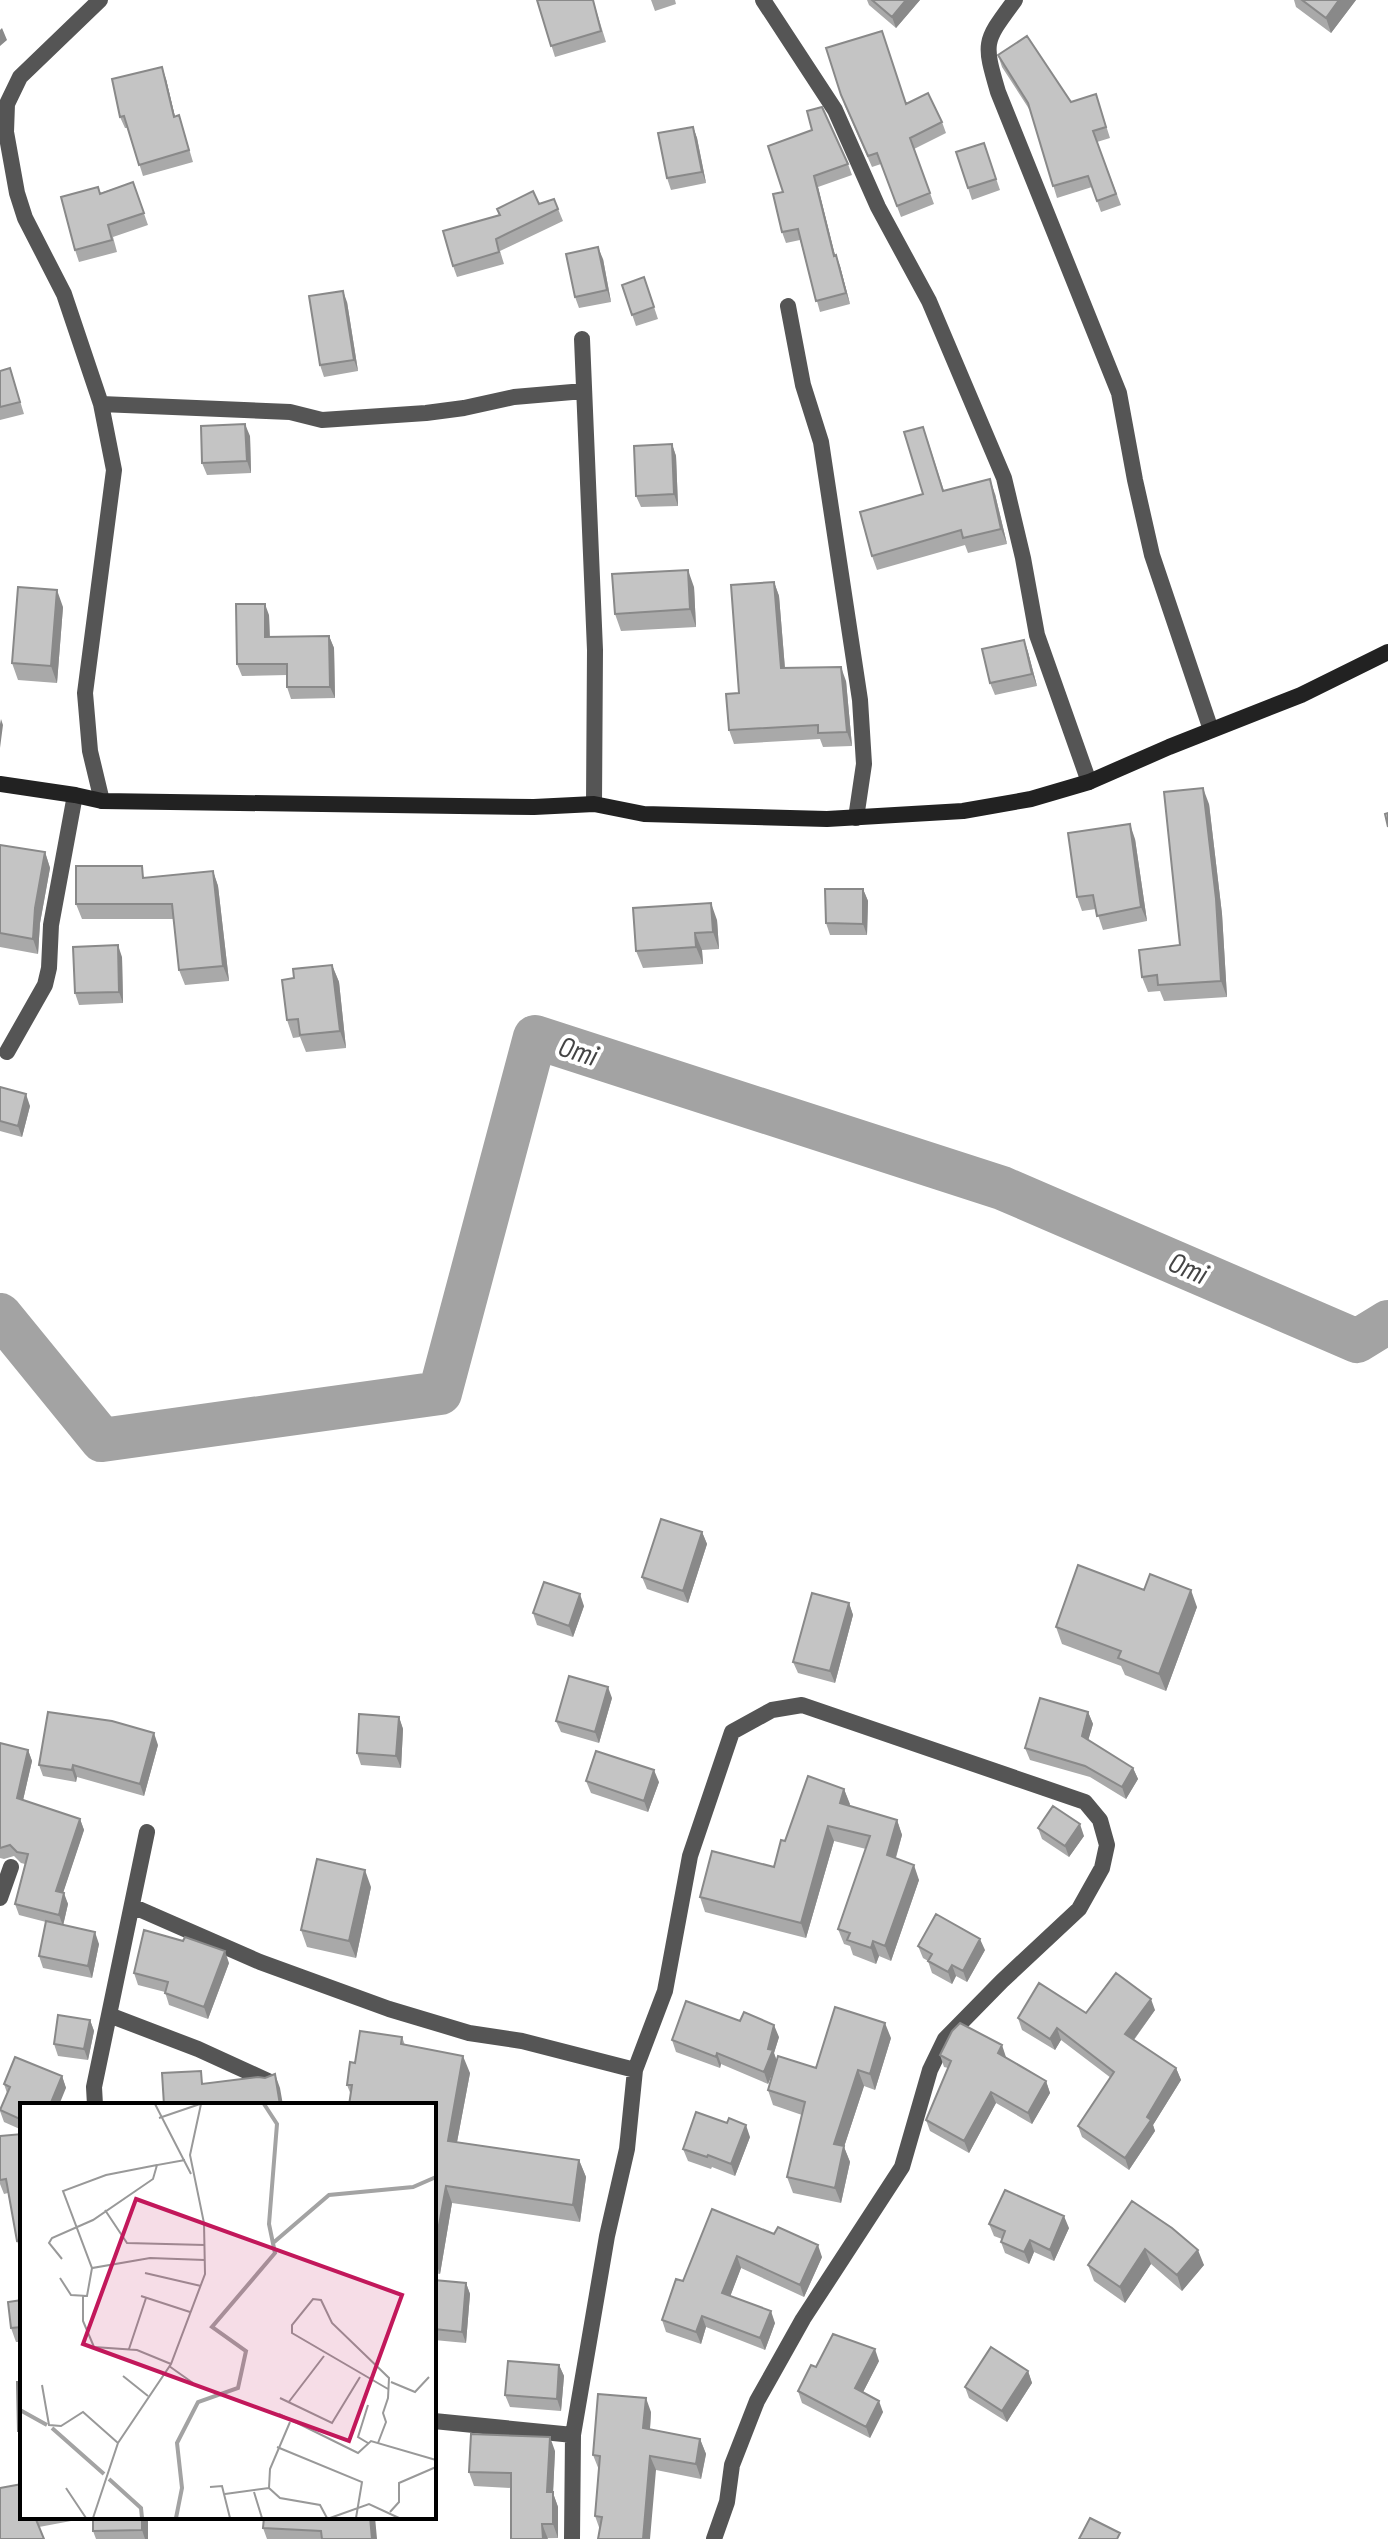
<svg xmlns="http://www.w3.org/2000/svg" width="1388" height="2539" viewBox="0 0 1388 2539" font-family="'Sofia Sans Condensed',sans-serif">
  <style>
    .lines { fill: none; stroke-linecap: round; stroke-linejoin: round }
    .river { stroke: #a3a3a3; stroke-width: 44 }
    .street { stroke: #555; stroke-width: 16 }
    .secondary { stroke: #222; stroke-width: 16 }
    .wall { fill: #a9a9a9 }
    .shaded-wall { fill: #898989 }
    .building { fill: #c4c4c4; stroke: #898989; stroke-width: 2 }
    .labels { text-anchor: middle; stroke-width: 8; stroke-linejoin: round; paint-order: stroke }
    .water-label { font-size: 30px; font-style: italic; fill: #444; stroke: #fff }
    .inset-river { fill: none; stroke: #a3a3a3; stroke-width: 4 }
    .inset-road { fill: none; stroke: #999; stroke-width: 2 }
    .view { fill: #c2185b; fill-opacity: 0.15; stroke: #c2185b; stroke-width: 4 }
    .inset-edge { fill: none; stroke: #000; stroke-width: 4 }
  </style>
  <rect width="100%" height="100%" fill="#fff"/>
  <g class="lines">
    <path class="river" d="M0 1315 102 1440 440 1393 535 1037 1002 1188 1357 1341 1388 1322"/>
    <path class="street" d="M100 0 20 77 7 104 6 132 17 193 25 218 64 294 101 404 114 470 85 693 90 751 102 801
      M763 0 835 110 878 207 929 301 1004 478 1023 558 1037 635 1089 782
      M1015 0C984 42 983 41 998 92L1119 393 1135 480 1152 555 1211 730
      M788 306 803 385 821 442 860 700 864 764 856 818
      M582 339 595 650 594 804
      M101 404 290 412 322 420 426 413 464 408 514 397 584 391
      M7 1052 45 985 49 968 51 925 75 795
      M0 1898 11 1867
      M132 1906 260 1962 389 2009 469 2033 522 2041 635 2070
      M109 2015 198 2049 268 2081
      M95 2105 94 2087 147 1832
      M434 2421 573 2435
      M572 2539 573 2435 607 2236 627 2149 635 2070 665 1991 690 1856 732 1732 772 1710 802 1705 1085 1802 1100 1820 1107 1845 1102 1868 1079 1909 1002 1981 945 2039 930 2070 902 2167 803 2319 757 2401 732 2465 727 2502 714 2539"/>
    <path class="secondary" d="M0 784 75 795 102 801 534 807 594 804 644 814 827 819 963 811 1031 799 1089 782 1169 747 1301 695 1388 652"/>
  </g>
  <path class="wall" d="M537 0H593L606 42 555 57Z
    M651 0H675L676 4 655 11Z
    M867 0H920L896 28 869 5Z
    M1294 0H1356L1331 33 1296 7Z
    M826 48 906 104 942 122 946 133 914 149 934 204 901 217 881 164 872 167 845 106Z
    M998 55 1071 102 1096 94 1110 138 1097 142 1121 205 1101 212 1092 187 1057 198 1031 112 1002 67Z
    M166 79 175 117 179 115 193 162 143 176 128 128H125L120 117Z
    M693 127 697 138 706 183 671 190 667 178Z
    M984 143 1000 190 972 200 956 152Z
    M768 146 848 164 852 175 818 187 835 256 840 266 850 304 820 312 800 240 786 243 782 232 783 192Z
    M133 182 148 225 113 237 117 252 79 262 75 250 100 193Z
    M554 199 563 221 500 251 504 264 457 277 453 266 499 215 497 209 539 204Z
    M603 259 611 302 579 308 575 297Z
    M644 277 658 319 636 326 622 285Z
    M347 302 358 371 324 377 320 365Z
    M10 368 24 414 0 420V371Z
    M250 436 251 473 207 475 202 463Z
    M928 441 944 491 995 494 1007 544 968 553 965 545 877 570 872 556 923 494Z
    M672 444 676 456 678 506 641 507 636 496Z
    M774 582 779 596 785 668 846 681 852 746 823 747 820 739 734 744 729 730Z
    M694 587 696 627 621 631 615 614Z
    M63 607 57 683 18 680 12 663Z
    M269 615 270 637 329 636 334 648 335 698 291 699 287 687V675L242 676 237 664Z
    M1024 640 1028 652 1037 686 995 695 990 683Z
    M1209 804 1222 914 1227 997 1164 1001 1160 991 1148 992 1142 977 1180 945Z
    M1135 839 1147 921 1103 930 1096 909 1082 911 1077 897Z
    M0 845 45 852 50 868 40 923 38 954 0 947Z
    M213 871 218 886 229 981 185 985 179 970 174 919H82L76 904 147 878Z
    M863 889 868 901 867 935H830L826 923Z
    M717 920 719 949 702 950 703 964 643 968 636 951Z
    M122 957 123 1003 79 1005 75 993Z
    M332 965 339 982 346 1048 306 1052 300 1037 293 1038 287 1020 294 978Z
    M0 1087 30 1106 22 1137 0 1131Z
    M702 1532 707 1544 688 1603 647 1589 642 1577Z
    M1144 1590 1197 1607 1166 1691 1125 1675 1121 1666 1062 1644 1056 1627Z
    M849 1603 853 1615 835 1683 798 1673 793 1662Z
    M584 1606 573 1637 537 1625 533 1613Z
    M612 1698 599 1743 561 1732 556 1721Z
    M1088 1712 1093 1724 1088 1740 1133 1768 1138 1779 1126 1799 1090 1777 1030 1760 1025 1748Z
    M399 1717 403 1729 401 1768 361 1765 357 1753Z
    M0 1743 28 1750 32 1761 23 1800 80 1819 84 1830 63 1893 68 1904 63 1925 99 1944 92 1978 43 1968 39 1956 46 1922 19 1915 15 1904 25 1864 21 1863 14 1856 4 1859 0 1858Z
    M158 1745 144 1796 77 1777 76 1782 43 1776 39 1765Z
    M586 1781 659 1782 648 1812 591 1793Z
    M844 1789 850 1806 897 1820 902 1835 896 1858 919 1880 891 1961 879 1956 876 1964 853 1955 850 1946 844 1944 838 1929 866 1849 834 1841 806 1938 705 1912 700 1897 774 1867 785 1841Z
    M1038 1828 1084 1836 1069 1857 1042 1839Z
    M371 1887 356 1958 307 1947 301 1930Z
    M918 1946 985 1950 967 1982 956 1976 952 1984 932 1973 928 1961 923 1958Z
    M229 1963 208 2019 169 2005 165 1992 138 1985 134 1973Z
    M1155 2010 1134 2040 1176 2068 1181 2080 1153 2125 1155 2131 1129 2170 1082 2137 1078 2126 1111 2078 1061 2040 1055 2050 1022 2030 1018 2018 1086 2013Z
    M90 2020 94 2031 88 2060 58 2056 54 2044Z
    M402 2037 405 2045 470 2073 457 2142 579 2160 586 2177 580 2222 452 2203 440 2274 434 2273V2105L351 2095 347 2085 355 2063Z
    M779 2037 774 2053 777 2061 816 2068 891 2038 875 2090 864 2086 844 2147 850 2162 841 2203 793 2193 787 2177 802 2115 773 2105 768 2090 775 2068 768 2084 721 2064 720 2068 676 2052 672 2040Z
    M940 2055 1006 2057V2058L1046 2081 1050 2093 1032 2124 996 2103 969 2153 930 2131 926 2120 948 2068 944 2067Z
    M62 2076 66 2088 22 2105V2130L4 2122 0 2111 7 2093 4 2084Z
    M22 2134V2255L17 2241 8 2193 4 2194 0 2184V2136Z
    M750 2137 735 2176 712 2167 711 2169 688 2161 683 2149Z
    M1132 2201 1204 2265 1182 2291 1151 2264 1125 2303 1094 2281 1088 2265Z
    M712 2209 822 2257 804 2297 741 2268 730 2296 775 2323 765 2350 706 2327 701 2344 666 2332 662 2320 683 2281Z
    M989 2224 1069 2228 1054 2261 1034 2252 1029 2264 1005 2253 1001 2242 1002 2239 994 2236Z
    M434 2280 466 2283 470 2294 466 2343 434 2340Z
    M22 2300V2342H16L11 2328Z
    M879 2361 863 2392 883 2412 870 2438 802 2403 798 2391 816 2367Z
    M559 2365 564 2376 561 2411 510 2407 505 2395Z
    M1028 2371 1032 2383 1007 2422 969 2398 965 2387Z
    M22 2382V2443L18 2431Z
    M651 2412 650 2429 700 2439 706 2454 701 2479 656 2470 600 2530 595 2516 599 2470 593 2455Z
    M555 2451 553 2493 558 2507V2538L511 2539V2488L474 2486 469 2472Z
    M22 2517H70L71 2521 39 2527Z
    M148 2517V2539H96L93 2531Z
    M264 2517 377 2539H267L263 2528Z"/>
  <path class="shaded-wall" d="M906 0H920L896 28 892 17Z
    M1339 0H1356L1331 33 1326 18Z
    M2 28 7 40 0 46V30Z
    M162 67 166 79 178 129 174 117Z
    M693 127 697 138 706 183 702 172Z
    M814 176 818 187 838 267 834 256Z
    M598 247 603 259 611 302 607 290Z
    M836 255 840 266 850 304 846 293Z
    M343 291 347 302 358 371 354 360Z
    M245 424 250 436 251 473 247 461Z
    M672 444 676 456 678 506 674 494Z
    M990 479 995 494 1007 544 1001 529Z
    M688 570 694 587 696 627 690 609Z
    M774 582 779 596 786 682 781 668Z
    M57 590 63 607 57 683 51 666Z
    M265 604 269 615 270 649 265 637Z
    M329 636 334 648 335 698 330 687Z
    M1024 640 1028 652 1037 686 1032 674Z
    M841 667 846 681 852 746 847 732Z
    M1 719 3 725 0 748V724Z
    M1203 788 1209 804 1222 914 1227 997 1221 981Z
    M1130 824 1135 839 1147 921 1141 907Z
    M45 852 50 868 40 923 38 954 33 939 35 908Z
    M213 871 218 886 229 981 223 966Z
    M863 889 868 901 867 935 863 924Z
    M711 903 717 920 719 949 713 932Z
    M695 933 702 950 703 964 696 947Z
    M118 945 122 957 123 1003 119 992Z
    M332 965 339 982 346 1048 340 1031Z
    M26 1094 30 1106 22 1137 18 1126Z
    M702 1532 707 1544 688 1603 683 1591Z
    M1191 1590 1197 1607 1166 1691 1159 1674Z
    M580 1594 584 1606 573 1637 569 1626Z
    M849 1603 853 1615 835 1683 830 1671Z
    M608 1687 612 1698 599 1743 595 1732Z
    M1088 1712 1093 1724 1086 1748 1082 1736Z
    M399 1717 403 1729 401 1768 396 1756Z
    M154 1733 158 1745 144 1796 140 1784Z
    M28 1750 32 1761 21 1809 17 1798Z
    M73 1765 77 1777 76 1782 72 1770Z
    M1133 1768 1138 1779 1126 1799 1122 1787Z
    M654 1770 659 1782 648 1812 644 1801Z
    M844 1789 850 1804 845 1818 840 1803Z
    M80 1819 84 1830 60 1902 56 1891Z
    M897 1820 902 1835 892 1870 887 1855Z
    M1080 1824 1084 1836 1069 1857 1065 1846Z
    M828 1826 834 1841 806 1938 801 1923Z
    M914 1865 919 1880 891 1961 885 1946Z
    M365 1870 371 1887 356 1958 349 1941Z
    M64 1893 68 1904 63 1926 59 1915Z
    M95 1932 99 1944 92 1978 88 1966Z
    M980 1939 985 1950 967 1982 963 1971Z
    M873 1941 879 1956 876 1964 871 1948Z
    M225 1951 229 1963 208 2019 204 2007Z
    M952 1965 956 1976 952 1984 948 1972Z
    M1151 1999 1155 2010 1129 2046 1125 2034Z
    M90 2020 94 2031 88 2060 84 2049Z
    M885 2023 891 2038 875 2090 870 2074Z
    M774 2025 779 2037 774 2053 777 2062 768 2084 764 2072 768 2049Z
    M1057 2028 1061 2040 1055 2050 1050 2039Z
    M1002 2045 1006 2057 1002 2065 998 2053Z
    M717 2053 721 2064 720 2068 716 2057Z
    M463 2056 470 2073 454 2158 448 2141Z
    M1176 2068 1181 2080 1153 2125 1155 2131 1129 2170 1125 2158 1147 2117Z
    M858 2070 864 2086 844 2147 850 2162 841 2203 835 2188 834 2144Z
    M275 2074 280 2088 283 2105H280Z
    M62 2076 66 2088 59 2105H50Z
    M1046 2081 1050 2093 1032 2124 1028 2113Z
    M991 2092 996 2103 969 2153 964 2141Z
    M746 2125 750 2137 735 2176 731 2164Z
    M579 2160 586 2177 580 2222 573 2205Z
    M446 2186 452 2203 440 2274 434 2258V2253Z
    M1064 2216 1069 2228 1054 2261 1050 2250Z
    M1030 2240 1034 2252 1029 2264 1024 2252Z
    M818 2245 822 2257 804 2297 800 2285Z
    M1145 2249 1151 2264 1125 2303 1120 2287Z
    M1198 2250 1204 2265 1182 2291 1177 2275Z
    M737 2256 741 2268 727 2305 722 2293Z
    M466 2283 470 2294 466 2343 462 2332Z
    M771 2311 775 2323 765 2350 760 2338Z
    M702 2316 706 2327 701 2344 696 2332Z
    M875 2349 879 2361 859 2400 855 2388Z
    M559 2365 564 2376 561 2411 557 2399Z
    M1028 2371 1032 2383 1007 2422 1002 2411Z
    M646 2398 651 2412 649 2443 643 2428Z
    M879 2401 883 2412 870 2438 866 2427Z
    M550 2437 555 2451 553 2493 558 2507V2538L553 2524 547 2492Z
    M700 2439 706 2454 701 2479 696 2464Z
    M650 2456 656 2470 650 2539H643Z
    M142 2517H148V2539H145L142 2530Z
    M370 2517H375L377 2539H372Z
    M542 2524 548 2539H543Z"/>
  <path class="building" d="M537 0H593L601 31 551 46Z
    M872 0H906L892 17Z
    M1302 0H1339L1326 18Z
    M882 31 906 104 928 93 942 122 910 138 930 193 897 206 877 153 868 156 841 95 826 48Z
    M1027 36 1071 102 1096 94 1106 127 1093 131 1116 194 1097 201 1088 176 1053 186 1028 103 998 55Z
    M162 67 174 117 179 115 189 150 139 165 124 116 120 117 112 79Z
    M822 107 848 164 814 176 834 256 836 255 846 293 816 301 798 229 782 232 773 194 783 192 768 146 812 130 807 111Z
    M693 127 702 172 667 178 658 133Z
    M984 143 996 179 968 188 956 152Z
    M133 182 144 213 108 225 112 240 75 250 61 197 98 187 100 194Z
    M533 191 539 204 554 199 558 209 496 239 499 252 453 266 443 231 500 215 497 209Z
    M598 247 607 290 575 297 566 254Z
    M644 277 654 307 632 315 622 285Z
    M343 291 354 360 320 365 309 296Z
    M10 368 20 402 0 407V371Z
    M245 424 247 461 202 463 201 426Z
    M923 427 943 491 990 479 1001 529 963 538 961 530 872 556 860 512 923 494 904 432Z
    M672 444 674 494 636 496 634 446Z
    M688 570 690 609 615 614 612 574Z
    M774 582 781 668 841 667 847 732 818 733V725L729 730 726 694 739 693 731 585Z
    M18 587 57 590 51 666 12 663Z
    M236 604H265V637L329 636 330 687H287V664H237Z
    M1024 640 1032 674 990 683 982 649Z
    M1203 788 1216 899 1221 981 1158 985 1157 975 1142 977 1139 950 1180 945 1164 792Z
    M1388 813V827L1385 814Z
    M1130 824 1141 907 1097 916 1093 895 1077 897 1068 833Z
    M0 845 45 852 35 908 33 939 0 933Z
    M76 866H142L143 878 213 871 223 966 179 970 172 904H76Z
    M825 889H863V924L826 923Z
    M711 903 713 932 695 933 696 947 636 951 633 908Z
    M118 945 119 992 75 993 73 947Z
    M332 965 340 1031 300 1035 298 1019 287 1020 282 980 294 978 293 969Z
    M0 1087 26 1094 18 1126 0 1121Z
    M661 1519 702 1532 683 1591 642 1577Z
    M1078 1565 1144 1590 1150 1574 1191 1590 1159 1674 1118 1658 1121 1651 1056 1627Z
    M544 1582 580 1594 569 1626 533 1613Z
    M812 1593 849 1603 830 1671 793 1662Z
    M569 1676 608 1687 595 1732 556 1721Z
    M1040 1698 1088 1712 1082 1736 1133 1768 1122 1787 1085 1766 1025 1748Z
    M48 1712 112 1721 154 1733 140 1784 73 1765 72 1770 39 1765Z
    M359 1714 399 1717 396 1756 357 1753Z
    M0 1743 28 1750 17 1798 80 1819 56 1891 64 1893 59 1915 15 1904 28 1854 17 1852 10 1845 0 1848Z
    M596 1751 654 1770 644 1801 586 1781Z
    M808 1776 844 1789 840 1803 897 1820 887 1855 914 1865 885 1946 873 1941 871 1948 847 1940 850 1933 838 1929 870 1836 828 1826 801 1923 700 1897 712 1851 774 1867 781 1840 785 1841Z
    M1053 1806 1080 1824 1065 1846 1038 1828Z
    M317 1859 365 1870 349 1941 301 1930Z
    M936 1914 980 1939 963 1971 952 1965 948 1972 928 1961 932 1954 918 1946Z
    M46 1921 95 1932 88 1966 39 1956Z
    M144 1930 183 1941 185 1937 225 1951 204 2007 165 1993 168 1982 134 1973Z
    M1116 1973 1151 1999 1125 2034 1176 2068 1147 2117 1151 2120 1125 2158 1078 2126 1114 2072 1057 2028 1050 2039 1018 2018 1039 1983 1086 2013Z
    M686 2001 740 2021 744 2012 774 2025 768 2049 773 2050 764 2072 717 2053 716 2057 672 2040Z
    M835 2007 885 2023 870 2074 858 2070 834 2144 844 2146 835 2188 787 2177 805 2102 768 2090 778 2056 816 2068Z
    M58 2015 90 2020 84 2049 54 2044Z
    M960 2023 1002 2045 998 2053 1046 2081 1028 2113 991 2092 964 2141 926 2120 951 2061 940 2055 952 2031Z
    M360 2031 402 2037 401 2044 463 2056 448 2141 579 2160 573 2205 446 2186 434 2253V2105H349L352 2085H347L350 2062 355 2063Z
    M15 2057 62 2076 50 2105H22V2120L0 2110 10 2087 4 2084Z
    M201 2071 202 2084 258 2077 265 2078 275 2074 280 2105H164L162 2073Z
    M696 2112 727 2123 729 2118 746 2125 731 2164 708 2155 707 2157 683 2149Z
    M22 2134V2240L17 2241 6 2179 0 2180V2136Z
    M1005 2190 1064 2216 1050 2250 1030 2240 1024 2252 1001 2242 1005 2231 989 2224Z
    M1132 2201 1172 2228 1198 2250 1177 2275 1145 2249 1120 2287 1088 2265Z
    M712 2209 774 2234 778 2227 818 2245 800 2285 737 2256 722 2293 771 2311 760 2338 702 2316 696 2332 662 2320 676 2279 683 2281Z
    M434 2280 466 2283 462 2332 434 2329Z
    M22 2300V2327L11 2328 8 2302Z
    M833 2334 875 2349 855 2388 879 2401 866 2427 798 2391 811 2365 816 2367Z
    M991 2347 1028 2371 1002 2411 965 2387Z
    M508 2361 559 2365 557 2399 505 2395Z
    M17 2382H22V2431H18Z
    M598 2394 646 2398 643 2428 700 2439 696 2464 650 2456 643 2539H598L602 2517 595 2516 600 2456 593 2455Z
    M471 2434 550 2437 547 2492H553V2524H542L543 2539H511V2473L469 2472Z
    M22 2484V2517H35L44 2539H0V2488Z
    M93 2517H142V2530L93 2531Z
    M264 2517H370L372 2539H322L321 2531 263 2528Z
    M1090 2518 1120 2533 1117 2539H1079Z"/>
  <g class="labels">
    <g class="water-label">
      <text transform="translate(578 1051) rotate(18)" y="10">Omi</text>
      <text transform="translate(1188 1268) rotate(23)" y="10">Omi</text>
    </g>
  </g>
  <g transform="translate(20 2103)">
    <rect width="416" height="416" fill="#fff"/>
    <path class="inset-river" d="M253 140 309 92 393 84 416 74M0 307 27 322M32 325 84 371M89 376 121 405 122 415M156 415 162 385 157 340 178 299 218 285 226 248 192 224 255 150 249 121 257 21 244 1"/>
    <path class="inset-road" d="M135 1 171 71M139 15 180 1M137 62 86 72 43 88 72 165 130 155 185 157M85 107 107 140 185 142M42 156 29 140 32 135 73 117 133 76 137 62 165 57M125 170 181 183M40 175 51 192 67 193 72 165M63 193V218L74 244 117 247 151 261M121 193 170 209M109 246 126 195M149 263 173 280M103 273 128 293M371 279 395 289 409 274M22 282 29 322 41 323 63 309 98 340M260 295 312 320 340 274M268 300 304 253M348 302 338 334 348 340M259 311 338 350 351 338 416 357M270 319 250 366 249 385 260 395 300 402 307 415M358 340 366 319 363 310 368 295 369 275 312 220 301 197 293 196 272 222V230L368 286M257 344 342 379 336 415M190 384 202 383 210 415M46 385 66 415M234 389 242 415M205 391 249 385M370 409 379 399V380L416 364M73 415 98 340 151 261 185 171 184 120 170 52 181 1M310 415 349 401 379 415"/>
    <path class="view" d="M116 96 382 192 329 338 63 241Z"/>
    <rect width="416" height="416" class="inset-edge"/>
  </g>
</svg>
